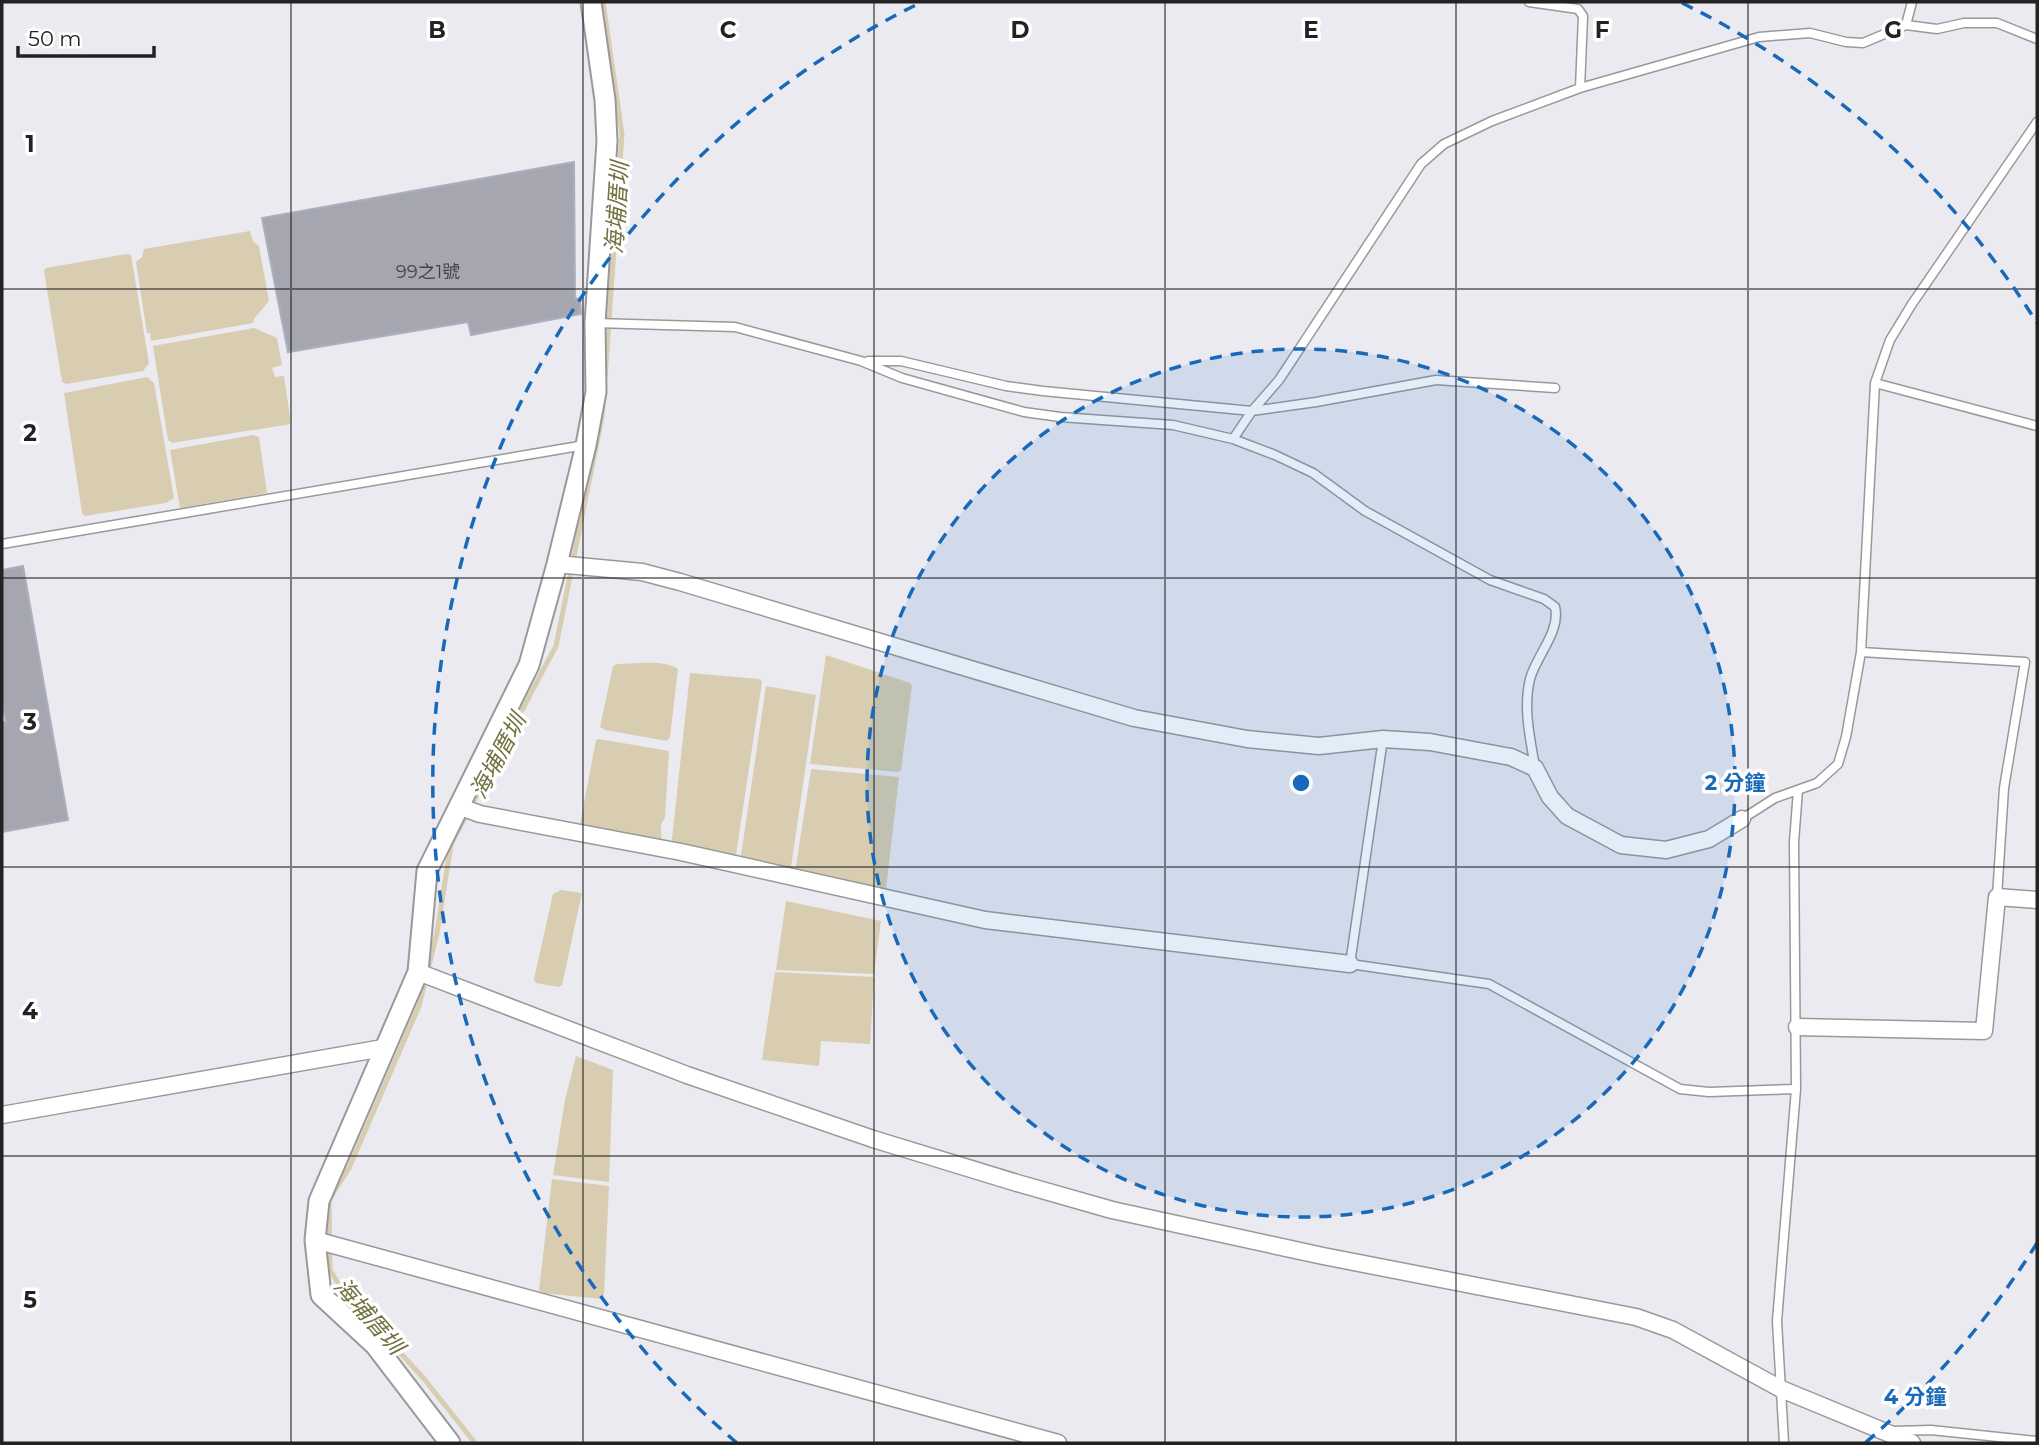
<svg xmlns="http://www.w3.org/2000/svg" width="2039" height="1445" viewBox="0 0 2039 1445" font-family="Montserrat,'Noto Sans TC',sans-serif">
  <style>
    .water { fill: #d8cdb0 }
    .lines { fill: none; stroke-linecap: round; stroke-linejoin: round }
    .stream { stroke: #d8cdb0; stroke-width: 5 }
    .building { fill: #a5a6af; stroke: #adafc1; stroke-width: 2 }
    .service-casing { stroke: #999; stroke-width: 11 }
    .minor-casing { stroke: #999; stroke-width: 19 }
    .tertiary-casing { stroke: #999; stroke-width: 23 }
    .service { stroke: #fff; stroke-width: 8 }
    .minor { stroke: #fff; stroke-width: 16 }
    .tertiary { stroke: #fff; stroke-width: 19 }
    .grid { fill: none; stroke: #222; stroke-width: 2; stroke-opacity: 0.55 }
    .ring { fill: none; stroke: #1969ba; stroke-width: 3.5; stroke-dasharray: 12 9 }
    .labels { text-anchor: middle; stroke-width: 7; stroke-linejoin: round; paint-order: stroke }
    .number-label { font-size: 18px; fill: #434345 }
    .water-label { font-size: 23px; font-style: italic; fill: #727240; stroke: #fff }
    .grid-label { font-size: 23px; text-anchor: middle; font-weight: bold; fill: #222; stroke: #fff; stroke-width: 7; stroke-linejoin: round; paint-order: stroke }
    .centre { fill: #1969ba; stroke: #fff; stroke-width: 3.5 }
    .ring-label { font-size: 21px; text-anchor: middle; font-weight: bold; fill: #1969ba; stroke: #fff; stroke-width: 7; stroke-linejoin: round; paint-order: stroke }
  </style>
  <rect width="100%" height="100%" fill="#ebeaf1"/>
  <path class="water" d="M250 231 253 241 259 246 269 301 254 319 253 323 151 341 150 333H147L136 262 142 257 144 249Z
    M126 254 131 255 149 363 143 371 66 384 62 382 44 271 46 268Z
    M254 328 277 338 282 365 272 368 275 377 284 376 291 424 172 443 168 440 153 346Z
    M147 377 154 383 174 498 166 503 85 516 82 513 64 393Z
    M253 435 259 437 267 493 180 508 170 450Z
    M826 655 910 683 912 686 901 770 898 772 810 764Z
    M617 664C634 664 664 659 678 669L670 737 667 741 605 730 600 727 613 666Z
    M690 673 760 679 762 682 734 868 674 856 672 839Z
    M766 686 816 695 790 874 739 869Z
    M599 739 669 751 665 817 661 825 662 852 578 835 596 740Z
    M811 769 899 777 885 898 794 879Z
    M561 890 582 893 562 985 559 987 536 983 534 979 553 894Z
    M786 901 881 921 874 974 776 970Z
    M775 972 874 977 870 1044 821 1041 819 1066 762 1060Z
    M576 1056 613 1070 609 1182 553 1175 565 1100Z
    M552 1179 609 1186 604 1294 602 1299 542 1293 539 1290Z"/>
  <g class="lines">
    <path class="stream" d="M603 2 622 134 605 378
      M475 1443 425 1380 340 1286 330 1270 329 1200 349 1168 419 1006 437 933 451 844 556 646 602 417 603 402"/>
  </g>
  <path class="building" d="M574 162 575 298 580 299 581 314 471 335 468 322 288 352 262 218Z
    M23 566 68 820 2 832V722H6L2 700V570Z"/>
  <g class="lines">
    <defs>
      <path id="service" d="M1529 2 1578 9 1583 16 1580 88
        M1906 25 1912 2
        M595 323 735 327 861 361 902 378 1024 412 1060 417 1173 425 1233 439 1275 455 1313 473 1365 511 1490 580 1544 599 1555 607C1561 631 1536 656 1530 679 1523 708 1530 738 1535 767
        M868 361H901L1006 386 1043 391 1252 411 1316 402 1436 380 1555 388
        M1875 383 2037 426
        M1233 439 1252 411 1279 380 1421 164 1444 144 1492 121 1580 88 1759 37 1810 33 1846 42 1863 43 1906 25 1937 29 1964 23H1997L2037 39
        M2 544 585 445
        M1861 652 2025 662 2004 788 1997 897
        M1383 739 1350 964 1489 984 1680 1089 1709 1092 1796 1089
        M1742 819 1775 798 1817 783 1838 764 1846 737 1861 652 1875 383 1890 340 1912 304 2037 122
        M1894 1431 1931 1430 2037 1441
        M1784 1443 1777 1321 1796 1089 1794 842 1798 790"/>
      <path id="minor" d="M557 564 642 572 680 582 1134 718 1247 739 1319 746 1383 739 1430 742 1511 757 1535 768 1550 797 1567 816 1621 845 1666 850 1709 839 1742 819
        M458 806 480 814 681 852 985 920 1350 964
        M418 972 687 1075 873 1139 1017 1183 1112 1210 1323 1256 1636 1317 1673 1330 1781 1389 1912 1443
        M1797 1027 1984 1031 1997 897 2037 900
        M2 1115 383 1048
        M315 1240 1058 1443"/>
      <path id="tertiary" d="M450 1443 375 1345 321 1295 315 1240 319 1201 418 972 427 871 529 665 557 564 586 445 596 392 595 323 607 141 605 100 591 2"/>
    </defs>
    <use href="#service" class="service-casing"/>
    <use href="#minor" class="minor-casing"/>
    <use href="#tertiary" class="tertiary-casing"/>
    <use href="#service" class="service"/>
    <use href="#minor" class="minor"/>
    <use href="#tertiary" class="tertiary"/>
  </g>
  <path class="grid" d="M291 2V1443M583 2V1443M874 2V1443M1165 2V1443M1456 2V1443M1748 2V1443M2 289H2037M2 578H2037M2 867H2037M2 1156H2037"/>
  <circle cx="1301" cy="783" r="434" fill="#1969ba" fill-opacity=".12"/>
  <g class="ring">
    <circle cx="1301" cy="783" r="434"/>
    <path d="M2037 1243A868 868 0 0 1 1865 1443M737 1443A868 868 0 0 1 920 3M1682 3A868 868 0 0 1 2037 323"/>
  </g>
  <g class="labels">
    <g class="number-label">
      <text x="428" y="278">99之1號</text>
    </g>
    <g class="water-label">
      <text transform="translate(617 208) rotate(-86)" y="8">海埔厝圳</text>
      <text transform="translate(498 756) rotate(-62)" y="8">海埔厝圳</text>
      <text transform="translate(369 1316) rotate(49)" y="8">海埔厝圳</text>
    </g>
  </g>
  <g class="grid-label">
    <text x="437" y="38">B</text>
    <text x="728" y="38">C</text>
    <text x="1020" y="38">D</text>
    <text x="1311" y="38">E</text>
    <text x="1602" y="38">F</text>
    <text x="1893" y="38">G</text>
    <text x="30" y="152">1</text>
    <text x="30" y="441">2</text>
    <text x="30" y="730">3</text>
    <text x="30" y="1019">4</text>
    <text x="30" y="1308">5</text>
  </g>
  <circle cx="1301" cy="783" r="10" class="centre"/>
  <g class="ring-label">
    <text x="1735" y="790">2 分鐘</text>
    <text x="1915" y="1404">4 分鐘</text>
  </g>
  <rect width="2039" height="1445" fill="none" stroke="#222222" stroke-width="7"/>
  <path d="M18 46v10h136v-10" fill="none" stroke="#222222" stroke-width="3.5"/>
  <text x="28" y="46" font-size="21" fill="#222222" stroke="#ffffff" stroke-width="5" paint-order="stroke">50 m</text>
</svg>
